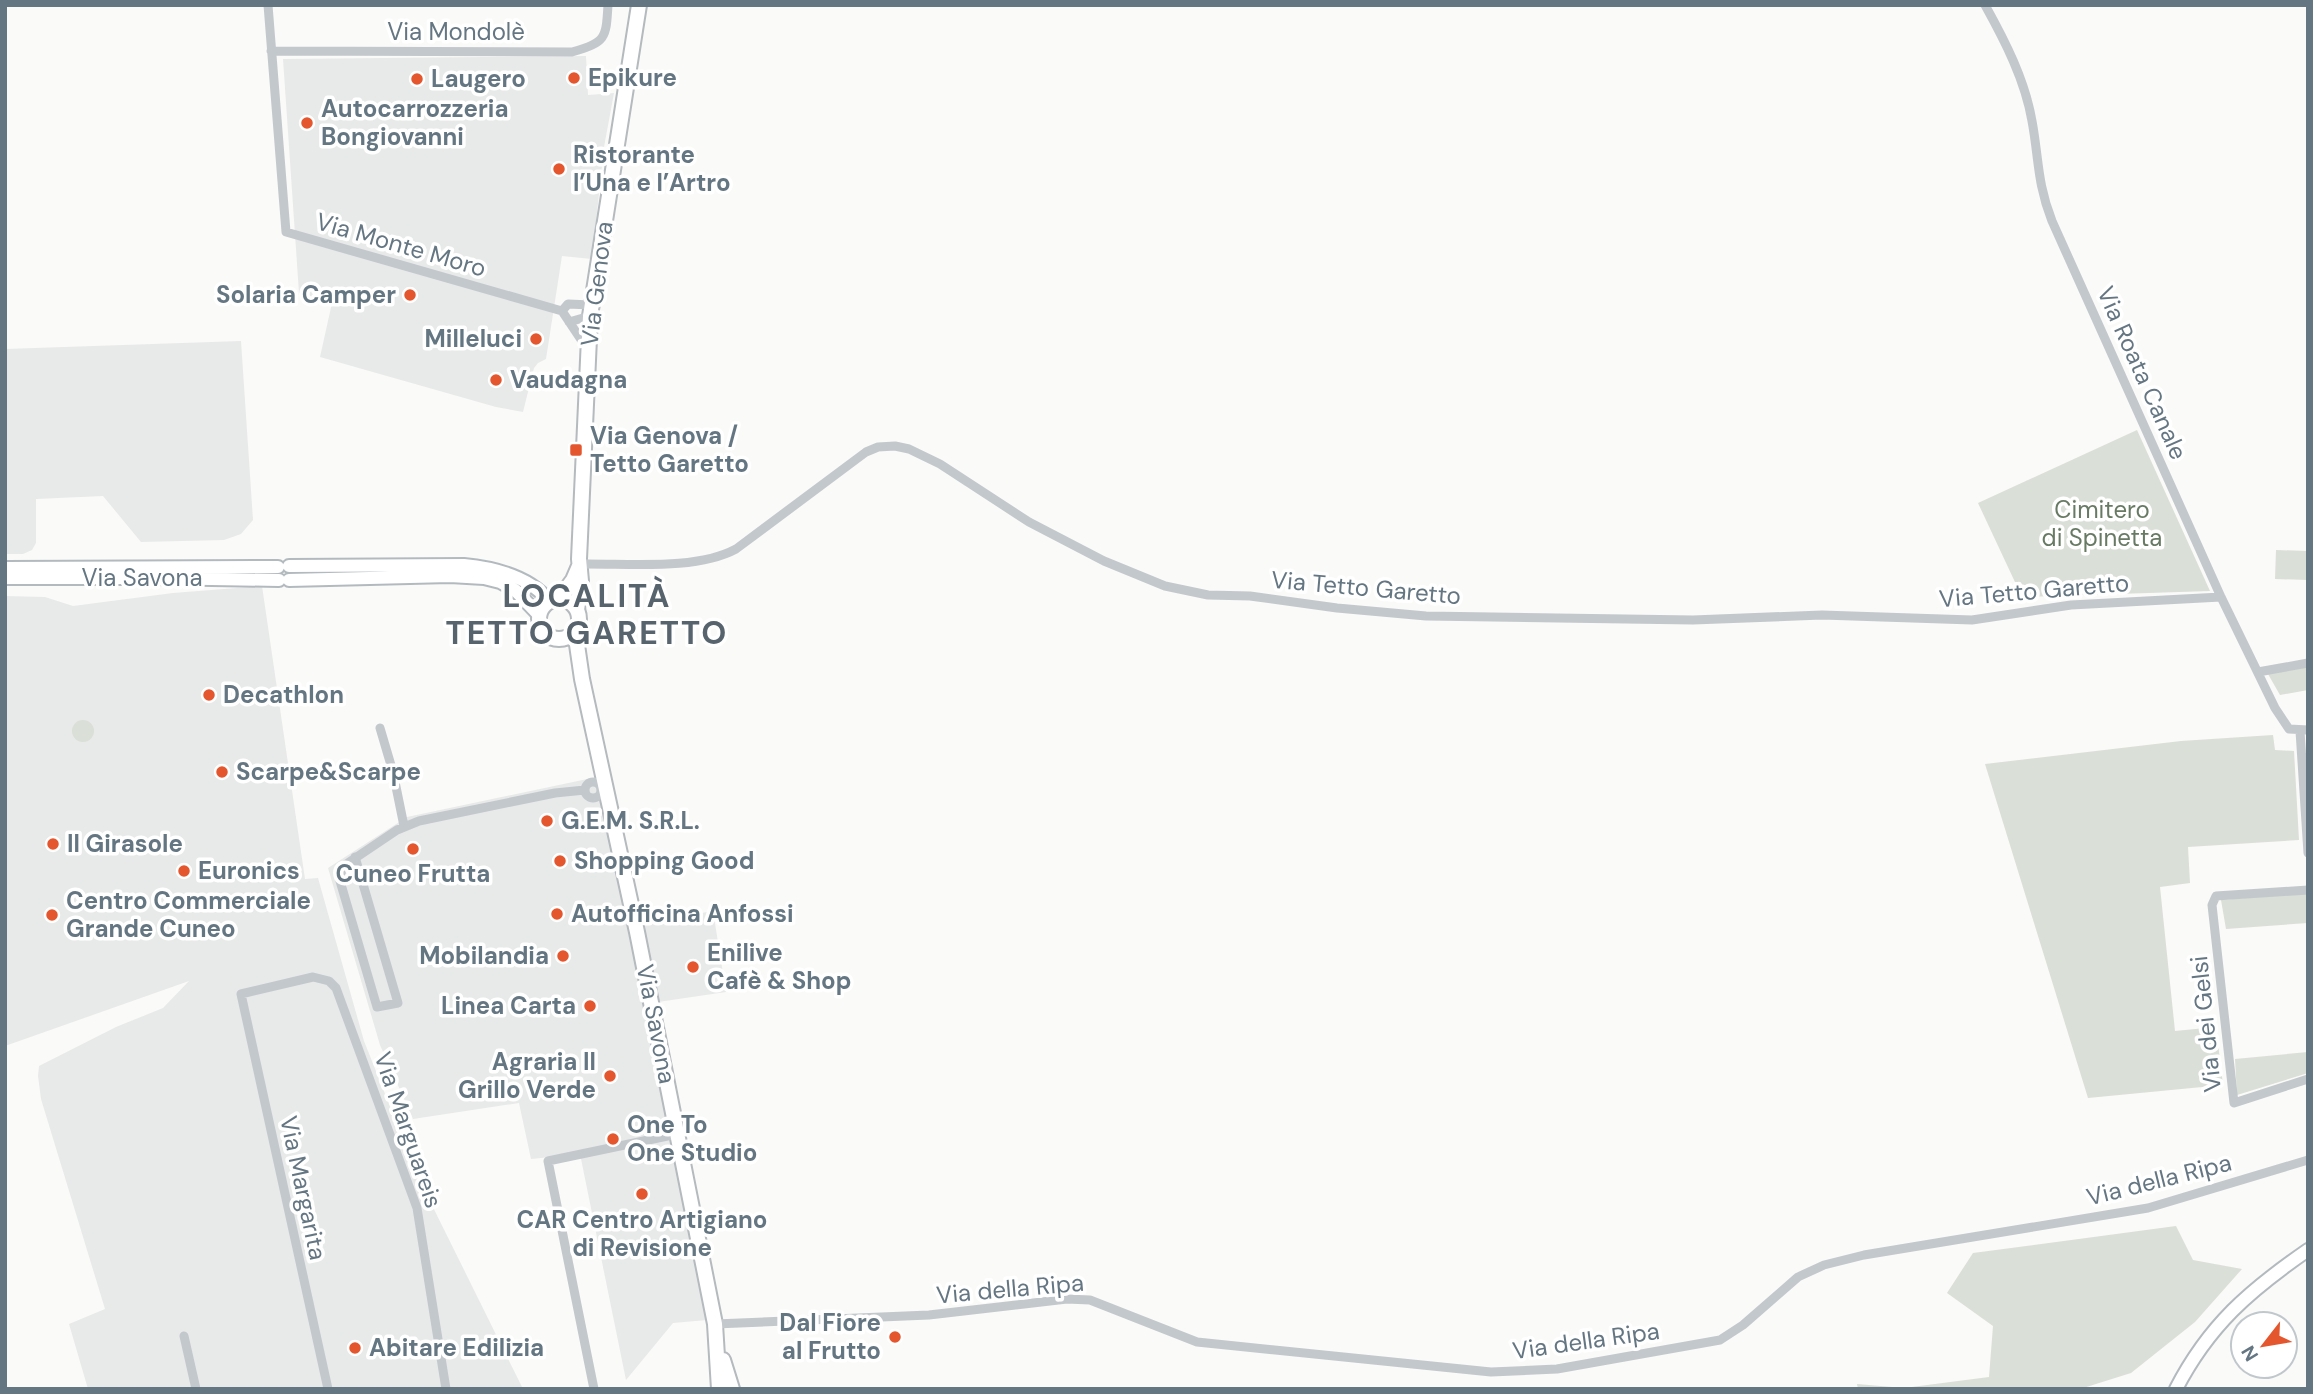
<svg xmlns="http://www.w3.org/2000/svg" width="2313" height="1394" viewBox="0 0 2313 1394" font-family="'DM Sans',sans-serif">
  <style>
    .built { fill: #e8e9e9 }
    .green { fill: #dadfd7 }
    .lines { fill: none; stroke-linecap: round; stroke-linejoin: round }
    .secondary-casing { stroke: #b3babf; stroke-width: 16 }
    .primary-casing { stroke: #b5babe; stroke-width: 18 }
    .street { stroke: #c3c8cc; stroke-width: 9 }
    .secondary { stroke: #fff; stroke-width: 12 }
    .primary { stroke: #fff; stroke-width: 14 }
    .poi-dot { fill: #e4572e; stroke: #fff; stroke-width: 2.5 }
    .labels { text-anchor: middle; stroke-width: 7; stroke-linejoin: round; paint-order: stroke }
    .street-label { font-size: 24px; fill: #657683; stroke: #fff }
    .poi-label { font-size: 24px; font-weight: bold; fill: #657683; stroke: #fff; text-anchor: start }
    .park-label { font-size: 24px; fill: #687a64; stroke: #fff }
    .district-label { font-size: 32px; font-weight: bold; letter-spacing: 2px; fill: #57646e; stroke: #fff }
  </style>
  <rect width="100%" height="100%" fill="#fafaf8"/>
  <path class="built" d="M586 56 588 95 614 93 604 147 592 259 562 256 546 359 538 363 534 368 523 412 496 407 320 357 332 303 299 293 283 59Z
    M241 341 253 520 241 534 224 540 141 542 103 496 36 499V543L32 550 23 554H5V349Z
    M262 586 305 879 318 878 364 1041 418 1177 523 1389H88L69 1324 105 1309 41 1099 38 1076 39 1066 116 1027 163 1008 189 981 5 1046V596L45 597 73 606 173 593Z
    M592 778 599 780 707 1320 673 1323 626 1380 580 1154 531 1159 519 1103 413 1119 380 1045 328 868 407 817Z
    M713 911 726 992 658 1002 643 923Z"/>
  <path class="green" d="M2137 430 2210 591 2022 597 1978 503Z
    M2276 550 2308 551V580L2275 579Z
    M2308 667V690L2280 695 2268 674Z
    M72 731a11 11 0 1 1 22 0a11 11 0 1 1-22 0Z
    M2273 735 2275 750 2294 751 2299 840 2188 847 2190 883 2160 887 2175 1031 2216 1027 2223 1085 2088 1098 1985 764 2181 741Z
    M2308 893V923L2226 929 2221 900Z
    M2308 1052V1073L2237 1095 2235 1059Z
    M2176 1226 2193 1260 2242 1269 2195 1322 2131 1373 2080 1389H1858L1857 1384 1904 1388 1989 1377 1993 1326 1947 1293 1973 1253Z"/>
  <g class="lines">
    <defs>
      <path id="secondary" d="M289 566 464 565C495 568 529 576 549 601
        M5 568 278 567
        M5 578H152L279 580
        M289 580 450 576 484 578 500 582 515 590 539 615
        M2176 1389C2209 1325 2250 1290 2308 1250"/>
      <path id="primary" d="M539 619a20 20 0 1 1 40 0a20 20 0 1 1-40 0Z
        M559 599 573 580 579 566
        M577 610 581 581 579 559 590 316 639 5
        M575 631 582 679 637 932 715 1324 719 1389
        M723 1360 732 1389"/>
    </defs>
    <use href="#secondary" class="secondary-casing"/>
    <use href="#primary" class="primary-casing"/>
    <path class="street" d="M268 5 286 232 562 311 588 350
      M1985 5C2005 41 2025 80 2032 121 2039 159 2037 183 2052 221L2221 597 2275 708 2289 729 2308 730
      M271 51 572 52C606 42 606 39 608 5
      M562 311 568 304 591 305
      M569 322 590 316
      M579 564C627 563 695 571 736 549L866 452 878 447 895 446 909 449 940 464 1029 522 1104 561 1165 586 1208 595 1250 596 1337 608 1426 616 1693 620 1822 615 1972 620 2071 605 2221 597
      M2258 672 2308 663
      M380 728 393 772 404 826
      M2300 731 2308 853
      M585 790a8 8 0 1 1 16 0a8 8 0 1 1-16 0Z
      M355 857 398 1003 377 1007 340 881 342 867 397 830 419 821 555 793 585 790
      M2308 890 2216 896 2212 905 2234 1103 2308 1079
      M715 1324 929 1315 1067 1299 1090 1300 1197 1342 1491 1372 1557 1369 1720 1340 1743 1325 1798 1277 1824 1265 1864 1255 2148 1208 2308 1160
      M184 1336 196 1389
      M328 1389 241 994 313 977 329 981 336 988 417 1208 446 1389
      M594 1389 548 1161 677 1134"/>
    <use href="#secondary" class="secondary"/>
    <use href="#primary" class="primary"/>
  </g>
  <g class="poi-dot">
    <circle cx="574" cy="78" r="7"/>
    <circle cx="417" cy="79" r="7"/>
    <circle cx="307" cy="123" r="7"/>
    <circle cx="559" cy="169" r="7"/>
    <circle cx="410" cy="295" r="7"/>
    <circle cx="536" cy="339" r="7"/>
    <circle cx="496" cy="380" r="7"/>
    <rect x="569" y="443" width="14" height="14" rx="3.5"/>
    <circle cx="209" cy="695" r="7"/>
    <circle cx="222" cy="772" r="7"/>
    <circle cx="547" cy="821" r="7"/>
    <circle cx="53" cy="844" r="7"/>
    <circle cx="413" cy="849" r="7"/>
    <circle cx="560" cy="861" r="7"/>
    <circle cx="184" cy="871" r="7"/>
    <circle cx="557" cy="914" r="7"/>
    <circle cx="52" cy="915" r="7"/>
    <circle cx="563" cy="956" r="7"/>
    <circle cx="693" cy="967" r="7"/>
    <circle cx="590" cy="1006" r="7"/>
    <circle cx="610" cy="1076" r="7"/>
    <circle cx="613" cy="1139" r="7"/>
    <circle cx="642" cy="1194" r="7"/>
    <circle cx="895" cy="1337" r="7"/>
    <circle cx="355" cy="1348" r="7"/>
  </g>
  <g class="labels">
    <g class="street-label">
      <text x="456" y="40">Via Mondolè</text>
      <text transform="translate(401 245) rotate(16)" y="8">Via Monte Moro</text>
      <text transform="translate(597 284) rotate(-83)" y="8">Via Genova</text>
      <text transform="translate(2142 373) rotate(66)" y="8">Via Roata Canale</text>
      <text x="142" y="586">Via Savona</text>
      <text transform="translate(1366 588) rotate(5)" y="8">Via Tetto Garetto</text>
      <text transform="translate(2034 591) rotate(-5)" y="8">Via Tetto Garetto</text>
      <text transform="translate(656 1024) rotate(79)" y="8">Via Savona</text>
      <text transform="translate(2206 1024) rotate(-96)" y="8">Via dei Gelsi</text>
      <text transform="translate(408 1130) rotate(71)" y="8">Via Marguareis</text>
      <text transform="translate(2159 1180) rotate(-14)" y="8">Via della Ripa</text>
      <text transform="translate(303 1188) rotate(78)" y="8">Via Margarita</text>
      <text transform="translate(1010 1289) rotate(-5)" y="8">Via della Ripa</text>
      <text transform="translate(1586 1341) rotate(-8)" y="8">Via della Ripa</text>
    </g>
    <g class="poi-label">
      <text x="588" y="86">Epikure</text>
      <text x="431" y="87">Laugero</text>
      <text x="321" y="117">Autocarrozzeria<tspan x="321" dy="28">Bongiovanni</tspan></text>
      <text x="573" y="163">Ristorante<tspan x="573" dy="28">l’Una e l’Artro</tspan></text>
      <text x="396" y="303" text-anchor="end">Solaria Camper</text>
      <text x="522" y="347" text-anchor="end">Milleluci</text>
      <text x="510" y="388">Vaudagna</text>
      <text x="590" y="444">Via Genova /<tspan x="590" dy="28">Tetto Garetto</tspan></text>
      <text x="223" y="703">Decathlon</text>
      <text x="236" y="780">Scarpe&amp;Scarpe</text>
      <text x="561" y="829">G.E.M. S.R.L.</text>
      <text x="67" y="852">Il Girasole</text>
      <text x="574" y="869">Shopping Good</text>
      <text x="198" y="879">Euronics</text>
      <text x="413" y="882" text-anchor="middle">Cuneo Frutta</text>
      <text x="66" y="909">Centro Commerciale<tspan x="66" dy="28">Grande Cuneo</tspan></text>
      <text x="571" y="922">Autofficina Anfossi</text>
      <text x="707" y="961">Enilive<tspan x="707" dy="28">Cafè &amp; Shop</tspan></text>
      <text x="549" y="964" text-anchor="end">Mobilandia</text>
      <text x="576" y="1014" text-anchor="end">Linea Carta</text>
      <text x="596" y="1070" text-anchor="end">Agraria Il<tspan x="596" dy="28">Grillo Verde</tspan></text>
      <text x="627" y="1133">One To<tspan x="627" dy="28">One Studio</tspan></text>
      <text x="642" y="1228" text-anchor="middle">CAR Centro Artigiano<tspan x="642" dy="28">di Revisione</tspan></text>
      <text x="881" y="1331" text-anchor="end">Dal Fiore<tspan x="881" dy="28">al Frutto</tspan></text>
      <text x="369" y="1356">Abitare Edilizia</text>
    </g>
    <g class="park-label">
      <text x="2102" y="518">Cimitero<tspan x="2102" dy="28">di Spinetta</tspan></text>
    </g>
    <g class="district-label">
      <text x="587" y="607">LOCALITÀ<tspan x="587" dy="37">TETTO GARETTO</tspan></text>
    </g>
  </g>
  <rect width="2313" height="1394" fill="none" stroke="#657683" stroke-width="14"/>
  <g transform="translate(2264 1345) rotate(239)"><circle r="33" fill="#ffffff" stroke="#c1c8cd" stroke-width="2"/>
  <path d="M0-5L12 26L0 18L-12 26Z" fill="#e4572e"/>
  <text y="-10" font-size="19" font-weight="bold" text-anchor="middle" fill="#657683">N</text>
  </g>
</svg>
